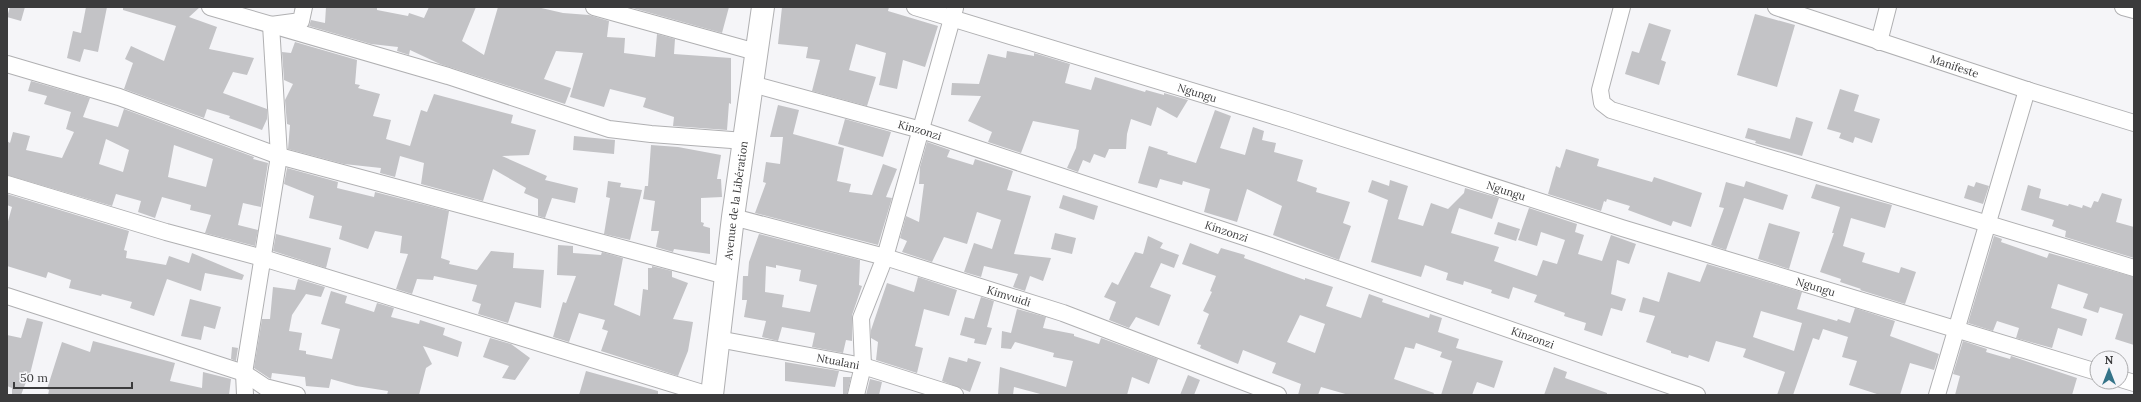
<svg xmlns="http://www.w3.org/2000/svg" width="2141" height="402" viewBox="0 0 2141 402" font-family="Lora,serif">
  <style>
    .building { fill: #c3c3c6; fill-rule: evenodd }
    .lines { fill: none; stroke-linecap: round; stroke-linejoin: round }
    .street-casing { stroke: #b0b0b2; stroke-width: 18 }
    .highway-casing { stroke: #b0b0b2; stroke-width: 24 }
    .street { stroke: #fff; stroke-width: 16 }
    .highway { stroke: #fff; stroke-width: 22 }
    .labels { text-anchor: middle; stroke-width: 3.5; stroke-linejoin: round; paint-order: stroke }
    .street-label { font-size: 11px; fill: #3b3b3c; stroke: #f5f5f8 }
  </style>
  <rect width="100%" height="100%" fill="#f5f5f8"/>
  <path class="building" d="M10 7H25L21 21 7 17Z
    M86 7H107L98 52 84 49 80 62 67 58 73 31 81 33Z
    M123 7H200L189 17 217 27 209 49 254 58 247 75 233 72 223 93 267 109V119L262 130 229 118 230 116 207 109 204 118 124 89 133 63 125 59 131 46 164 61 176 26 123 10Z
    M326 7H377V10L408 16 409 13 424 18 429 7H476L462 41 484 55 498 7H537L563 13 589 15 609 21 607 37 625 38 624 53 655 57 657 34 675 39 674 54 731 58V104L729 103 727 130 673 126 674 117 643 107 646 98 610 89 604 107 570 97 583 53 556 51 544 79 571 88 565 104 440 64 410 50 409 55 397 51 398 47 371 44 309 26 311 20 325 23Z
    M629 7H729L722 33Z
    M782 7H889L888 11 938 26 925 67 903 60 897 89 879 85 886 53 856 44 849 70 876 77 867 106 812 91 820 60 806 58 808 47 778 44Z
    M1755 14 1795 25 1777 87 1737 75Z
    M1649 23 1671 30 1661 60 1666 62 1659 85 1625 74 1632 51 1639 53Z
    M295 42 357 60 355 84 360 85 358 88 380 94 373 116 391 120 386 139 410 146 421 110 427 112 434 94 513 115 511 123 536 130 529 155 502 156 547 176 545 180 578 188 575 203 552 198 545 218 538 216V199L524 193 526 188 493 169 483 201 421 184 424 163 400 156 395 177 380 173 381 168 344 164 288 149 290 125 287 124 285 100 293 84 284 80 282 52 291 53Z
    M1007 51 1034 56V53L1070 64 1065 83 1091 90 1095 77 1145 92 1146 90 1164 95V93L1188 100 1177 118 1157 107 1151 126 1131 119 1127 134 1126 149H1109L1105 158 1094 154 1090 163 1083 160 1078 172 1067 168 1076 148 1079 130 1033 121 1021 153 988 142 992 132 968 121 981 96 951 95 952 83 979 84 988 54 1006 58Z
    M31 81 90 98 83 117 118 127 124 109 254 157 253 159 268 163 261 207 243 203 238 225 258 230 255 246 205 233 211 215 190 210 191 205 162 197 155 218 138 212 141 201 116 194 112 206 7 175V141L10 143 13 132 30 136 26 150 62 158 74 132 66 129 71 112 44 104 47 96 28 91ZM106 139 129 150 123 172 99 164ZM174 145 213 159 206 187 168 177Z
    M1840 89 1859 95 1854 111 1880 119 1872 143 1855 137 1853 143 1839 138 1841 133 1827 129Z
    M778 105 799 110 793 134 844 148 837 181 851 184 849 192 872 195 883 164 897 169 886 197 892 198 878 245 755 213 766 183 763 182 766 162 780 164 783 137H770Z
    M1215 110 1231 116 1220 148 1245 155 1253 127 1264 131 1262 140 1276 143 1274 152 1303 160 1297 181 1317 188 1316 192 1350 202 1343 223 1351 226 1339 260 1273 235 1282 206 1247 189 1237 222 1204 212 1210 189 1183 181 1182 185 1160 179 1157 188 1138 183 1149 146 1168 152 1167 154 1196 163Z
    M1796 117 1813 122 1802 156 1755 143 1756 141 1745 138 1748 128 1790 139Z
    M845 119 891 132 883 157 838 144Z
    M574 136 615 140 614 154 573 150Z
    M927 142 950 150 947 157 973 165 975 159 1013 171 1007 190 1031 196 1014 254 1051 258 1043 281 1030 276 1025 291 1013 287 1018 274 984 266 981 277 964 272 974 243 992 249 1001 220 977 212 967 244 944 237 932 262 902 252 907 241 900 238 906 216 919 222 924 184H919L920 167Z
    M651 145 678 147 721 155 717 179H721L722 197 701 198V222L704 223 703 226 710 228V254L674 249 673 252 656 247 659 231H651L655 201 643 199 645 186H648Z
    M1566 149 1599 159 1597 166 1652 182 1654 177 1702 193 1691 227 1673 221 1671 226 1628 210 1630 206 1607 199 1606 202 1604 201 1601 211 1548 194 1556 166 1560 168Z
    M287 168 338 182 337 188 374 197 375 192 449 211 441 258 450 261 449 264 477 270 491 251 514 253 513 268 544 270 541 308 515 302 508 323 478 314 481 304 472 301 477 285 434 276 433 280 417 279 412 294 396 289 408 254 400 253 402 236 375 231 368 249 339 239 342 226 309 218 314 196 284 184Z
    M1372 180 1389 186 1390 180 1408 186 1398 219 1423 226 1431 203 1448 209 1464 193 1465 188 1499 198 1492 219 1459 208 1451 233 1499 247 1494 261 1537 276 1543 260 1557 264 1565 240 1541 232 1537 246 1518 240 1529 208 1577 224 1575 232 1584 235 1578 254 1602 261 1611 235 1636 244 1629 264 1617 260 1611 294 1626 299 1622 311 1611 308 1602 336 1584 330 1586 323 1564 316 1565 313 1534 302 1537 295 1513 287 1509 299 1491 293 1492 290 1464 281 1463 285 1446 280 1448 273 1425 265 1421 277 1371 262 1388 200 1368 192Z
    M608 181 621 183 620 187 642 190 630 240 604 234 610 198 606 197Z
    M1746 181 1788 195 1783 210 1744 198 1726 250 1711 245 1724 208 1719 207 1726 182 1744 187Z
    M1976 182 1989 186 1983 204 1964 198 1968 185 1974 187Z
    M1816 184 1892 205 1885 228 1851 218 1843 246 1865 253 1862 262 1899 273 1901 267 1916 272 1905 304 1860 290 1861 289 1840 282 1841 279 1820 272 1834 233H1832L1840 207 1811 198Z
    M2028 185 2041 189 2039 198 2068 206 2069 204 2082 208 2083 205 2091 208 2094 201 2098 202 2102 193 2122 199 2116 222 2134 227V258L2065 237 2066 231 2052 226 2054 220 2021 210Z
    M7 194 129 231 124 250 127 251 126 258 166 265 169 256 189 263 192 253 244 275 242 280 205 273 201 291 167 279 154 316 130 308 132 302 102 294 101 296 69 288 71 280 48 272 46 278 7 266V225L12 207 7 205Z
    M1063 195 1098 206 1094 220 1059 208Z
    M1498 222 1520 229 1516 241 1494 234Z
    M1769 223 1800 232 1789 269 1758 259Z
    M1055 233 1076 238 1072 254 1051 249Z
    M276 234 331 248 326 268 273 251Z
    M759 234 860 260 859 285 862 286 852 315V341L846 340 843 353 812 347 815 333 782 327 778 341 762 337 766 321 744 317 747 300H742L743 276H748L749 262ZM776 265 801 270 799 281 817 285 810 312 782 307 784 295 765 292 766 266 776 268Z
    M1148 236 1163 243 1160 248 1179 255 1174 268 1161 263 1150 287 1171 295 1159 326 1136 317 1129 328 1109 320 1116 302 1104 297 1112 282 1118 285 1135 252 1143 254Z
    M1994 236 2002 239 2001 242 2047 258 2049 253 2134 277V345L2115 339 2123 314 2100 307 2098 313 2083 308 2088 294 2058 284 2051 308 2087 319 2082 336 2058 328 2052 348 2016 338 2019 328 1997 321 1993 331 1968 323Z
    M1190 243 1218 254 1221 248 1245 255 1244 258 1305 280V278L1333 287 1326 306 1361 318 1369 294 1383 299 1382 302 1429 318 1430 314 1442 318 1438 332 1459 339 1456 348 1503 361 1494 388 1477 382 1472 395H1441L1452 361 1440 357 1442 352 1416 343 1414 349 1405 347 1394 379 1434 393 1433 395H1349L1321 387 1318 395H1298L1301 384 1272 373 1276 363 1243 350 1238 364 1200 348 1201 345 1197 344 1209 314 1203 311 1212 292 1210 291 1216 276 1182 264ZM1300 315 1325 324 1315 353 1287 342Z
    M558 245 573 246V253L601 255 602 252 623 258 614 305 640 316 643 289 648 290V268H652V266L672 271V277L688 283 673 319 693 322 688 351 678 376 601 351 608 331 602 329 605 320 579 313 569 342 553 337 563 302 566 303 576 276 557 275Z
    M1707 264 1802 292 1797 309 1837 321 1838 319 1850 323 1855 308 1895 321 1890 336 1939 354 1934 370 1910 363 1900 395H1880L1849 385 1857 361 1842 357 1848 337 1823 329 1819 340 1813 338 1793 395H1777L1785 372 1743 357 1746 349 1716 341 1709 362 1689 355 1688 358 1671 353V351L1646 342 1655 316 1639 312 1643 297 1659 302 1668 272 1700 282ZM1761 311 1802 323 1794 351 1753 337Z
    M918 277 957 290 949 316 924 309 915 346 923 348 917 373 876 360 878 342 871 338V330L887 283 914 292Z
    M298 279 325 287 321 297 306 294 292 315 289 331 302 333 299 350 306 351V354L332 359 340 329 321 324 331 291 347 296 345 303 374 312 377 303 394 308 391 317 419 324 420 320 445 328 443 335 462 342 458 357 423 346 432 364 426 368 419 395H387L388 391 356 386 331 379 329 388 306 386 305 377 272 373 271 379 269 378 254 368 262 319H270L273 287 295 290Z
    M981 297 994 301 987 327 992 328 986 345 974 343 975 339 960 335 965 317 974 319Z
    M190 299 221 307 215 329 204 326 201 340 181 336Z
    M1017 309 1046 317 1043 328 1074 334V336L1099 344 1101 338 1158 359 1149 384 1132 377 1127 395H1044L1014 387 1013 395H998L1000 367 1066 387 1073 361 1053 357 1054 353 1015 342 1011 349 1001 348 1002 331 1011 333Z
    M27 318 43 322 28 382H26L21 395H12V388L7 386V335L21 338Z
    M490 338 511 344 530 358 515 380 502 378 509 366 483 357Z
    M93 341 175 363 170 381 202 388 203 372 231 379 229 395H48L49 390 47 389 62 342 90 352Z
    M1963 341 1987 349 1986 352 2010 359 2011 356 2077 378 2072 395H1955L1960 376 1953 374Z
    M232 347 238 348 236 361 231 359Z
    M949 357 967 362 968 358 981 362 970 392 942 381Z
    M785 362 839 371 835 387 785 381Z
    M1554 367 1567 372 1565 378 1607 393V395H1544Z
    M586 371 658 391V395H579Z
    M1188 375 1200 380 1194 395H1180Z
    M843 377H851L847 395H843Z
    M870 379 882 382 879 395H866Z"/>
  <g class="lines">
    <defs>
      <g id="street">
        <path d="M210 7 448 76 609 129 651 134 745 141"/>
        <path d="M594 7 756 52"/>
        <path id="s1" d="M915 7 1287 120 1622 228 2097 372"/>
        <path d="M1622 7 1600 90 1602 103 1611 110 2134 268"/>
        <path id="s2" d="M1776 7 2027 90 2134 123"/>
        <path d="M2123 7 2134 10"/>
        <path d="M1879 42 1888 7"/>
        <path d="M7 64 119 97 279 156 726 276"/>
        <path id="s3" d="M752 84 921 130 1265 244 1697 395"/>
        <path d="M7 184 166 232 263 258 709 395"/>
        <path id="s4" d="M733 217 885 257 1063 313 1278 395"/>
        <path d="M7 296 244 373 265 387 297 395"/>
        <path id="s5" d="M718 339 863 366 955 395"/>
        <path d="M2121 379 2134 383"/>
        <path d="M245 395 244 373 279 156 271 25 301 21 304 7"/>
        <path d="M856 395 863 366 861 318 885 257 955 8"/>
        <path d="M1937 395 2027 90"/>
      </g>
      <g id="highway">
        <path id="s6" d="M712 395 733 217 763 7"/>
      </g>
    </defs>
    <use href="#street" class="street-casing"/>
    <use href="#highway" class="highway-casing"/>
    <use href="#street" class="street"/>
    <use href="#highway" class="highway"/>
  </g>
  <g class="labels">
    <g class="street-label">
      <text dy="4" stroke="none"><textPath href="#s2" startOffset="188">Manifeste</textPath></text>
      <text dy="4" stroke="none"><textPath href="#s1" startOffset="295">Ngungu</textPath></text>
      <text dy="4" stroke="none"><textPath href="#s3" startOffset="174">Kinzonzi</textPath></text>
      <text dy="4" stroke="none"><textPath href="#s1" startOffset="619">Ngungu</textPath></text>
      <text dy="4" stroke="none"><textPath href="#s6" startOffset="196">Avenue de la Libération</textPath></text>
      <text dy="4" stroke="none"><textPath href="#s3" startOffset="497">Kinzonzi</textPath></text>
      <text dy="4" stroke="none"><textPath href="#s1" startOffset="943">Ngungu</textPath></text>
      <text dy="4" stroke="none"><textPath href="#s4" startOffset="287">Kimvuidi</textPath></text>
      <text dy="4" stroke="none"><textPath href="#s3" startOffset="821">Kinzonzi</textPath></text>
      <text dy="4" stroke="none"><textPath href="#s5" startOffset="122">Ntualani</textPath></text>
    </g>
  </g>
  <rect width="2141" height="402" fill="none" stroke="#3b3b3c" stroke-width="16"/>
  <g transform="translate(2109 370)"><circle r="19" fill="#f5f5f8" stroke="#ababad"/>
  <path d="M0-3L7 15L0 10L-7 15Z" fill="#347388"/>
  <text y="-6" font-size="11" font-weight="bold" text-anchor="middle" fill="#3b3b3c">N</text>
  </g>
  <path d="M14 382v6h118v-6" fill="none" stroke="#3b3b3c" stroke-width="2"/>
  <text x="20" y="382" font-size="12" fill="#3b3b3c" stroke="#f5f5f8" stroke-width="3" paint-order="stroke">50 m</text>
</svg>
